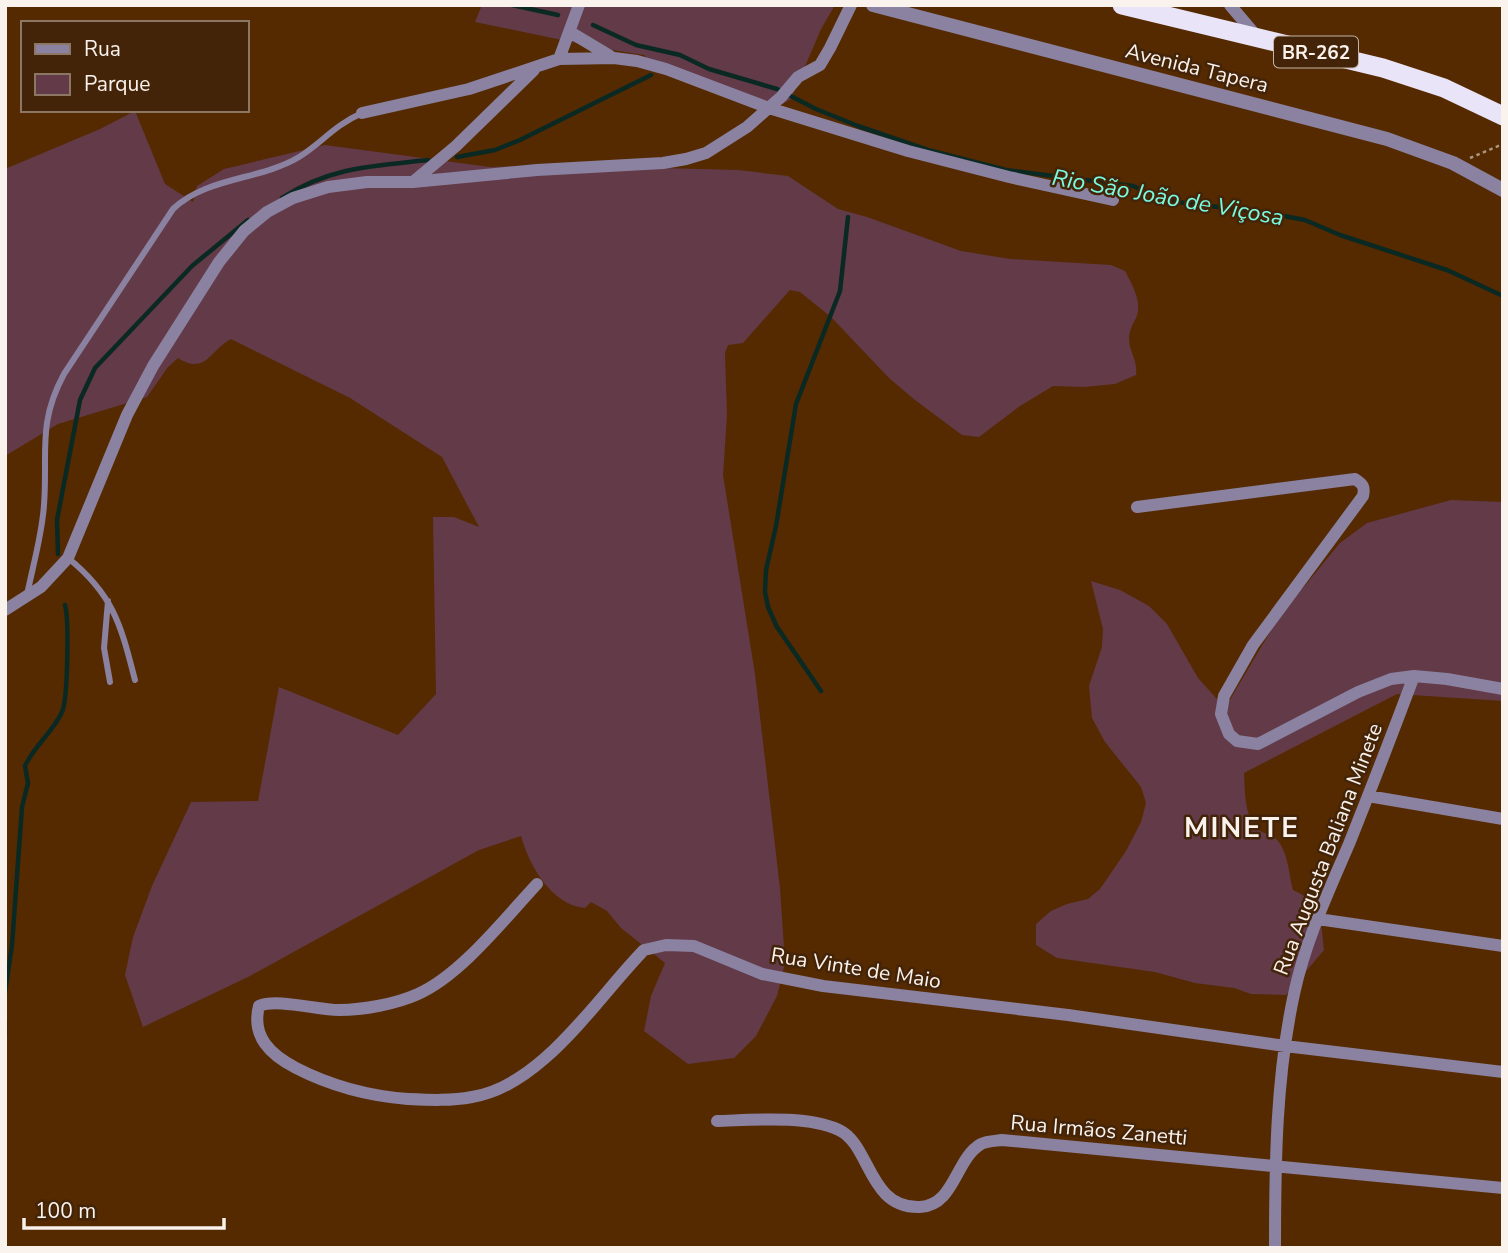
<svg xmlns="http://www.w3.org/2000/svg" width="1508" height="1253" viewBox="0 0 1508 1253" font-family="'Nunito Sans',sans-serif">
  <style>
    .green { fill: #633a48 }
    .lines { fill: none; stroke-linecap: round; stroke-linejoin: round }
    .stream { stroke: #0b2923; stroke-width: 4.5 }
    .path { stroke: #ad957f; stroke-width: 2.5; stroke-dasharray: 3.5 3.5; stroke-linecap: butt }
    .service { stroke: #8a82a0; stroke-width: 6 }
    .minor { stroke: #8a82a0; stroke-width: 12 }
    .tertiary { stroke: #8a82a0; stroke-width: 14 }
    .trunk { stroke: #e9e4f7; stroke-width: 19 }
    .labels { text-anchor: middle; stroke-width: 5; stroke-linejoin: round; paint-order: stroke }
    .shield { fill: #432408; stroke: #c3b4a8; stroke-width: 2 }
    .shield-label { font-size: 19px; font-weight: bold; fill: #faf2ed }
    .street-label { font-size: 21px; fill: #faf2ed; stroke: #432408 }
    .water-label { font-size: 23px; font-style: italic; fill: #78fbe0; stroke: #432408 }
    .district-label { font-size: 28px; font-weight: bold; letter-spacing: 2px; fill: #faf2ed; stroke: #432408 }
  </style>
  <rect width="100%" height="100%" fill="#552a00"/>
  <path class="green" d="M482 5H835L821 29 791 99 776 108 658 70 644 55 600 48 475 22Z
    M135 111 165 184 193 202 197 186 224 169 325 145 490 167 544 165 738 170 788 176 838 209 867 217 961 251 1010 259 1111 265 1125 271C1132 284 1143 303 1136 318 1133 324 1129 331 1129 338 1129 352 1138 360 1136 375L1115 384 1084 387 1053 386 1020 406 979 437 962 435 915 400 889 378 831 317 800 292 790 290 743 343 728 345 725 353 727 415 723 475 755 674 780 888 785 963 777 996 756 1036 734 1058 688 1064 644 1031 651 996 665 963 621 928 607 911 591 902 585 908C551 905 529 865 521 836L479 850 248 977 143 1027 125 975 133 937 152 886 191 802 258 801 279 687 398 735 436 694 433 517H454L479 527 442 457 350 398 231 339C211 349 206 376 178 358L168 367 147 397 58 424 5 456V169L100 129Z
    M1451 500 1503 502V701L1397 694 1244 773C1245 790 1244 820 1260 831 1265 834 1271 834 1275 838 1288 849 1289 875 1293 890 1322 903 1321 921 1324 950L1286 995 1251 994 1234 988 1195 983 1155 972 1057 958 1036 945V924L1051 911 1067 904 1088 899 1100 889 1126 851 1141 822 1146 803 1141 787 1105 742 1092 718 1089 686 1102 647 1103 629 1091 581 1120 590 1149 606 1167 624 1198 678 1225 708 1292 595 1303 588 1340 543 1367 523Z"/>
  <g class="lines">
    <path class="stream" d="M512 5 558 15
      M593 25 636 45 680 55 709 69 777 89 816 109 858 126 928 150 1006 170 1133 186 1169 201 1268 213 1305 220 1340 235 1447 270 1503 296
      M457 157 495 150 520 140 651 75
      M282 198C329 167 373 166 428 160
      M58 554 57 520 80 400 95 368 192 266 248 220
      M821 691 777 627 768 607 765 592 766 570 776 526 796 404 840 291 848 217
      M5 993 12 945 22 807 28 783 25 766C34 746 53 732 62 712 68 699 69 619 65 605
      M5 1022V1036"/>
    <path class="path" d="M1470 158 1503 144"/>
    <path class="service" d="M68 558C114 595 121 626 135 680
      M27 595C33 565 42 535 44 505 48 453 37 424 64 374L173 209C206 177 261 180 299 157 323 142 333 126 362 113
      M108 601 104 648 110 682"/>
    <path class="minor" d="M1230 5 1258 38
      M570 32 610 56
      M559 59 579 5
      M362 113 469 89 559 59 614 58 637 61 666 69 769 108 908 151 1009 177 1113 200
      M414 181 456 146 534 70
      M1137 507 1355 479C1363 484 1365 487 1363 496L1253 645 1224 696 1221 714 1229 734 1237 741 1258 744 1358 692 1391 679 1414 676 1447 679 1503 689
      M5 610 41 587 68 558 127 415 153 366 219 262 244 231 267 212 293 198 328 187 367 182H413L537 170 663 163 686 159 706 153 747 127 781 97 798 77 820 65 830 48 851 5
      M1368 796 1503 819
      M537 884C505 918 461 975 418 994 396 1004 363 1010 339 1010 317 1010 277 998 259 1006 251 1037 271 1055 296 1068 333 1087 368 1096 408 1099 430 1100 451 1101 472 1097 542 1086 597 998 644 950L666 945 694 946 762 974 823 986 1068 1015 1285 1046 1503 1072
      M1318 919 1503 946
      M717 1121C753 1120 806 1115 839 1130 871 1145 868 1209 920 1207 955 1205 955 1159 981 1144 987 1141 995 1141 1002 1140L1503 1188
      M1275 1248C1275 1163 1276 1077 1294 994 1305 942 1328 893 1349 844 1371 789 1393 732 1414 676"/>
    <path class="tertiary" d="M873 5 1387 139 1453 163 1503 190"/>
    <path class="trunk" d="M1122 5 1383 68 1444 88 1503 116"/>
  </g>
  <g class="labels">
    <rect class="shield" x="1274" y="36.5" width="84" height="31" rx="5"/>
    <g class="shield-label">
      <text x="1316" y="59">BR-262</text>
    </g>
    <g class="street-label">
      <text transform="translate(1197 68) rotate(14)" y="7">Avenida Tapera</text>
      <text transform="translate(1328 849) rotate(-69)" y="7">Rua Augusta Baliana Minete</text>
      <text transform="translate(856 968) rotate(9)" y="7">Rua Vinte de Maio</text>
      <text transform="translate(1099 1130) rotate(5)" y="7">Rua Irmãos Zanetti</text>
    </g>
    <g class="water-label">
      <text transform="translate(1168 197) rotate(10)" y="8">Rio São João de Viçosa</text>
    </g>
    <g class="district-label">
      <text x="1242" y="837">MINETE</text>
    </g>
  </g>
  <rect width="1508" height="1253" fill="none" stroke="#faf2ed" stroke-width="14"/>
  <rect x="21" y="21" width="228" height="91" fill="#432408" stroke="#8c7664" stroke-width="2"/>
  <rect x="35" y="44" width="35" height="10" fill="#8a82a0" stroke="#8c7664" stroke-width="2"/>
  <text x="84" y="56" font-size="21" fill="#faf2ed">Rua</text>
  <rect x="35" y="74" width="35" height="21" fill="#633a48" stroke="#8c7664" stroke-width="2"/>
  <text x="84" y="91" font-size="21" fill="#faf2ed">Parque</text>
  <path d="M24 1218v10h200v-10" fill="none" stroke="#faf2ed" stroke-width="3.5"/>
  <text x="35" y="1218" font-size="21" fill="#faf2ed" stroke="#432408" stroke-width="5" paint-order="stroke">100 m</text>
</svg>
